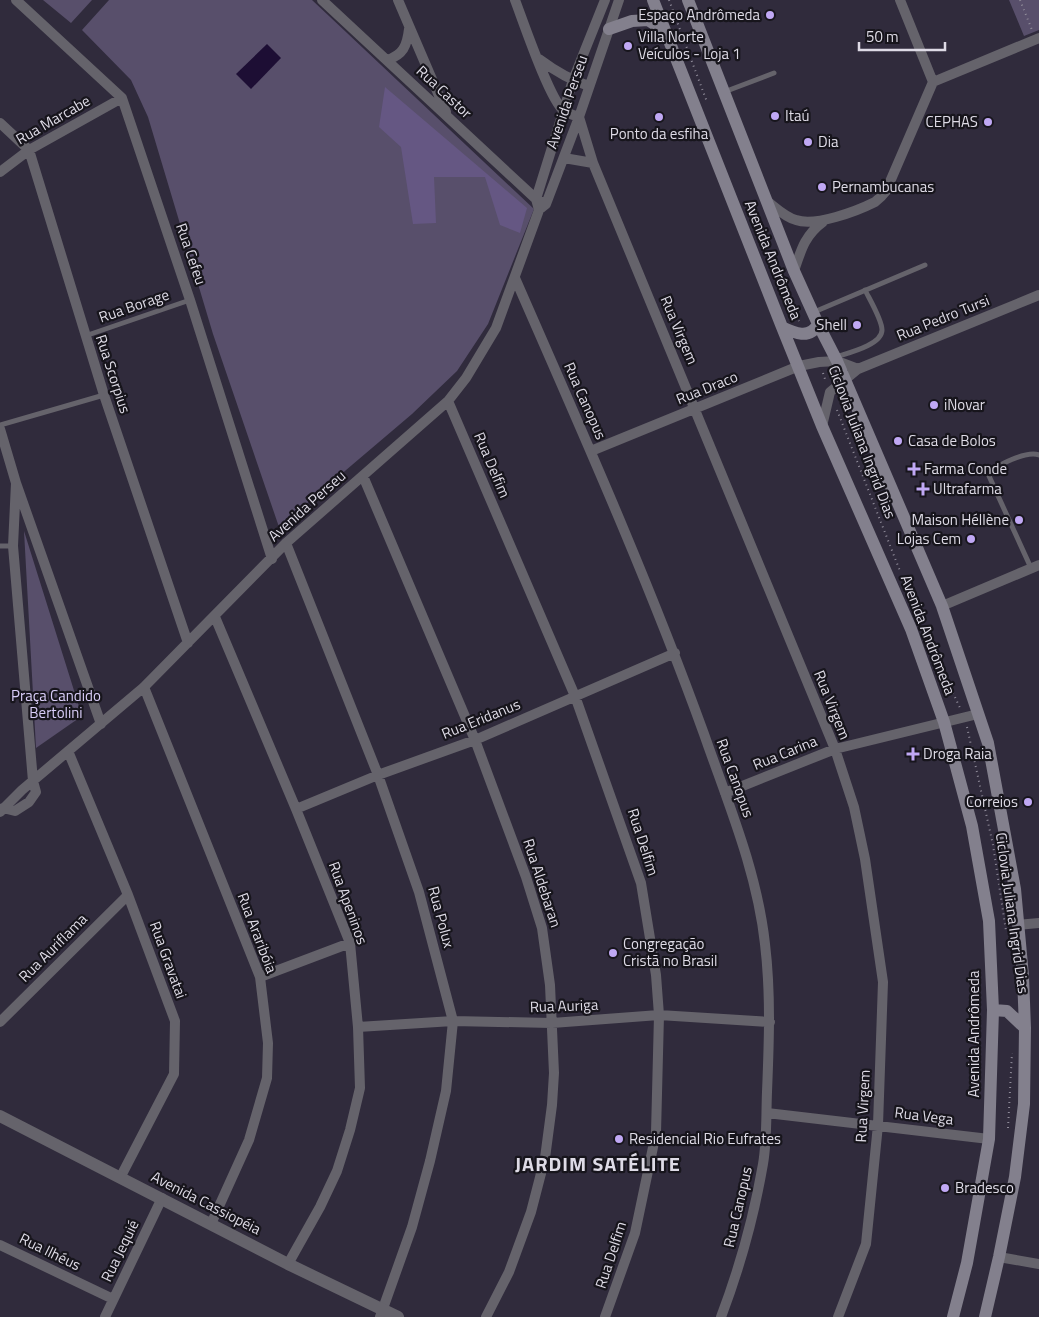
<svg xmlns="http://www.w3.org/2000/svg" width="1039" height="1317" viewBox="0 0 1039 1317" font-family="'Titillium Web',sans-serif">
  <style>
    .green { fill: #584f6b }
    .forest { fill: #655783 }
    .water { fill: #1d0e34 }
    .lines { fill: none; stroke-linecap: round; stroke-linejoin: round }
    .path { stroke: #8f8b99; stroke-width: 2; stroke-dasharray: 1 4; stroke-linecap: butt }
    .service { stroke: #65636b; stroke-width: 5 }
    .minor { stroke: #65636b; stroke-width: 10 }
    .tertiary { stroke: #65636b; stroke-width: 12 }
    .secondary { stroke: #83808d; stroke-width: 12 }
    .poi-dot { fill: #c0a8f4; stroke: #17151c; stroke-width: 2 }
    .labels { text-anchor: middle; stroke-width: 4.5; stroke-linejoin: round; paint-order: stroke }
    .poi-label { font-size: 15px; fill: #dedbe6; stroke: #17151c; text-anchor: start }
    .street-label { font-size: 15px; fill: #dedbe6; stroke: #17151c }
    .park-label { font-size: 15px; fill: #d9cdf8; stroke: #17151c }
    .district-label { font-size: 20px; font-weight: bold; letter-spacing: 1px; fill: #dedbe6; stroke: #17151c }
  </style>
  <rect width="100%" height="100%" fill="#302b3c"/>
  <path class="green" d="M43 0H92L71 23Z
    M109 0H312L534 209 488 324 457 371 412 414 279 527 213 334 148 117 131 80 82 30Z
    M1009 0H1039V30L1024 36Z
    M24 531 82 716 36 748Z"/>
  <path class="forest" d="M385 87 527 208 520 233 500 225 485 177H434L436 223 413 224 401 147 379 127Z"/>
  <path class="water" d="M267 44 281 58 251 89 236 74Z"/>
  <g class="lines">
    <path class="path" d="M669 0 707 102
      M1020 0 1032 30
      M754 220 799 321
      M823 373 826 382
      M837 410 900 571
      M928 638 960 708
      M967 727 993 845 1006 931
      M1008 1128 1012 1053"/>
    <path class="service" d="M724 92 774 73
      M814 312 925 265
      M85 336 190 300
      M836 357C848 353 882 345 882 330 882 320 870 300 865 290
      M0 425 104 395
      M0 546H13
      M1031 568 989 476C994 464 1028 451 1039 455"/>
    <path class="minor" d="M16 0 122 98 190 300 272 559
      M322 0 536 199 546 204
      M398 0 446 112
      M515 0C523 21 550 101 564 111 568 114 575 115 579 117L593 163
      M900 0 933 82
      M539 59C555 71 570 80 589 86
      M387 60C403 55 407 46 409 29
      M0 123 29 150 104 395 188 643
      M564 158 593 163 835 749 854 807 865 859 883 982 878 1125 866 1244 838 1317
      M0 172 29 150 122 98
      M767 201C776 208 785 217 796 220 815 227 857 211 875 202 879 199 883 195 886 191L933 82 1039 38
      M541 208 546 204 579 117 619 0
      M794 271C801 250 805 235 823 222
      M515 278C581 429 648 579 704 734 728 803 757 871 765 944 771 994 769 1043 767 1092 766 1116 767 1141 763 1164 754 1216 740 1267 721 1317
      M448 401 575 696 641 883 656 975 659 1015 656 1133 635 1233 605 1317
      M822 426 830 392 858 369 1039 295
      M0 429 16 483 101 724
      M591 451 799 366 819 362 837 361 858 369
      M363 476 475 740 526 877 542 928 550 985 554 1073 552 1105 545 1158 531 1212 509 1272 486 1317
      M286 543 378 775 419 892 453 1021 446 1091 430 1161 412 1227 380 1317
      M942 606 1039 565
      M215 617 296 809 350 943 358 1027 360 1088 350 1130 337 1171 320 1207 288 1264
      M144 687 260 977 268 1043 267 1078 249 1140 211 1224
      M68 751 128 895 175 1021 174 1074 120 1178
      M725 793 835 749 978 714
      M3 808 15 811 29 802 36 792 33 781 13 546 16 483
      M296 809 378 775 475 740 675 653
      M0 812 22 790 144 687 286 543 448 401 466 378 496 328 539 210 536 199 573 80 605 0
      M1017 925 1039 923
      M260 977 350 943
      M0 1022 128 895
      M358 1027 453 1021 552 1023 659 1015 770 1022
      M767 1113 989 1139
      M0 1245 113 1299
      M999 1257 1039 1264
      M105 1317 162 1198"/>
    <path class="tertiary" d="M0 1116 288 1264 398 1317"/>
    <path class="secondary" d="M653 0 782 327 822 426 911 629 944 722 972 826 989 921 993 1010 989 1139 967 1263 953 1317
      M688 0 794 271 818 324 837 361 942 606 988 743 1015 889 1023 976 1025 1028 1024 1104 1015 1177 999 1257 985 1317
      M609 29 632 21 648 20 665 31
      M782 327C794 333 810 340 818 324
      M993 1010 1007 1011 1025 1028"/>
  </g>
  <g class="poi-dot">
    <circle cx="770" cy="15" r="5"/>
    <circle cx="628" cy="46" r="5"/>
    <circle cx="775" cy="116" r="5"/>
    <circle cx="659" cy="117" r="5"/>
    <circle cx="988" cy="122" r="5"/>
    <circle cx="808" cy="142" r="5"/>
    <circle cx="822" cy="187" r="5"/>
    <circle cx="857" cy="325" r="5"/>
    <circle cx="934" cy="405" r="5"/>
    <circle cx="898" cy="441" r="5"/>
    <path d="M911.5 461.5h5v5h5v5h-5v5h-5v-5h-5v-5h5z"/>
    <path d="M920.5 481.5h5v5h5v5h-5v5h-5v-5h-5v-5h5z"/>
    <circle cx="1019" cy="520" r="5"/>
    <circle cx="971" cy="539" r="5"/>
    <path d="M910.5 746.5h5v5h5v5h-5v5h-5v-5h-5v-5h5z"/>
    <circle cx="1028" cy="802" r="5"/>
    <circle cx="613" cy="953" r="5"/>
    <circle cx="619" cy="1139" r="5"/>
    <circle cx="945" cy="1188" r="5"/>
  </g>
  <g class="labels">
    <g class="poi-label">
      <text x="760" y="20" text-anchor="end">Espaço Andrômeda</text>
      <text x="638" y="42">Villa Norte<tspan x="638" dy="17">Veículos - Loja 1</tspan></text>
      <text x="785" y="121">Itaú</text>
      <text x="978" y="127" text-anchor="end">CEPHAS</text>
      <text x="659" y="139" text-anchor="middle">Ponto da esfiha</text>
      <text x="818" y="147">Dia</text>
      <text x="832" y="192">Pernambucanas</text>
      <text x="847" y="330" text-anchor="end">Shell</text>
      <text x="944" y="410">iNovar</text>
      <text x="908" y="446">Casa de Bolos</text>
      <text x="924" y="474">Farma Conde</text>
      <text x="933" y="494">Ultrafarma</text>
      <text x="1009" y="525" text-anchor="end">Maison Héllène</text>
      <text x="961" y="544" text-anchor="end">Lojas Cem</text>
      <text x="923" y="759">Droga Raia</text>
      <text x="1018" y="807" text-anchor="end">Correios</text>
      <text x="623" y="949">Congregação<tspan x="623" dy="17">Cristã no Brasil</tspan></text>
      <text x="629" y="1144">Residencial Rio Eufrates</text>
      <text x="955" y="1193">Bradesco</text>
    </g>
    <g class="street-label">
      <text transform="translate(444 92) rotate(43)" y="5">Rua Castor</text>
      <text transform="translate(567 102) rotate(-71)" y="5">Avenida Perseu</text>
      <text transform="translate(53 120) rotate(-30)" y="5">Rua Marcabe</text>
      <text transform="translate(191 254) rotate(71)" y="5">Rua Cefeu</text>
      <text transform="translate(773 260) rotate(68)" y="5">Avenida Andrômeda</text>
      <text transform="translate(134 306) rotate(-19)" y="5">Rua Borage</text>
      <text transform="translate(943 318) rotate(-22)" y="5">Rua Pedro Tursi</text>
      <text transform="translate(679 330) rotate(67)" y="5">Rua Virgem</text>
      <text transform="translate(113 374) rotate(72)" y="5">Rua Scorpius</text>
      <text transform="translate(707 388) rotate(-22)" y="5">Rua Draco</text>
      <text transform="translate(585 401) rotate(66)" y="5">Rua Canopus</text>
      <text transform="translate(862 442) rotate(69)" y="5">Ciclovia Juliana Ingrid Dias</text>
      <text transform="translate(492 465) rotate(67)" y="5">Rua Delfim</text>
      <text transform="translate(307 506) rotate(-42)" y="5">Avenida Perseu</text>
      <text transform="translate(928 635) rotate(69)" y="5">Avenida Andrômeda</text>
      <text transform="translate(832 705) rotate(68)" y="5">Rua Virgem</text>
      <text transform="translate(481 719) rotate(-22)" y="5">Rua Eridanus</text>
      <text transform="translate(785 753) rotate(-22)" y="5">Rua Carina</text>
      <text transform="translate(735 778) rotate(70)" y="5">Rua Canopus</text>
      <text transform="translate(643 842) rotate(72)" y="5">Rua Delfim</text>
      <text transform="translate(542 883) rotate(72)" y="5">Rua Aldebaran</text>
      <text transform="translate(348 903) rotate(70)" y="5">Rua Apeninos</text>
      <text transform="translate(1012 913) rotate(82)" y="5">Ciclovia Juliana Ingrid Dias</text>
      <text transform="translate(441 917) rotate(75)" y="5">Rua Polux</text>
      <text transform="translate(257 933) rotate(69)" y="5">Rua Araribóia</text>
      <text transform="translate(53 948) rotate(-45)" y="5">Rua Auriflama</text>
      <text transform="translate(168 960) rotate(70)" y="5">Rua Gravatai</text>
      <text transform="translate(564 1006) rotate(-2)" y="5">Rua Auriga</text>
      <text transform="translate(974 1034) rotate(-90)" y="5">Avenida Andrômeda</text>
      <text transform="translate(863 1106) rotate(-87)" y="5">Rua Virgem</text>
      <text transform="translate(924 1116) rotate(7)" y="5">Rua Vega</text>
      <text transform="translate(206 1203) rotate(27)" y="5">Avenida Cassiopéia</text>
      <text transform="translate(738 1207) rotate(-77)" y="5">Rua Canopus</text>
      <text transform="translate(120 1251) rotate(-64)" y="5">Rua Jequié</text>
      <text transform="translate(50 1252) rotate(26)" y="5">Rua Ilhéus</text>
      <text transform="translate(611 1255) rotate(-72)" y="5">Rua Delfim</text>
    </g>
    <g class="park-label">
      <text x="56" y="701">Praça Candido<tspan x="56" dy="17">Bertolini</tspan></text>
    </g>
    <g class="district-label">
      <text x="598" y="1171">JARDIM SATÉLITE</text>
    </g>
  </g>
  <path d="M859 42v8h86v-8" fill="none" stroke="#dedbe6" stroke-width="2.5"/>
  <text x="866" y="42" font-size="15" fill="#dedbe6" stroke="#17151c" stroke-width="4" paint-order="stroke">50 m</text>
</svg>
